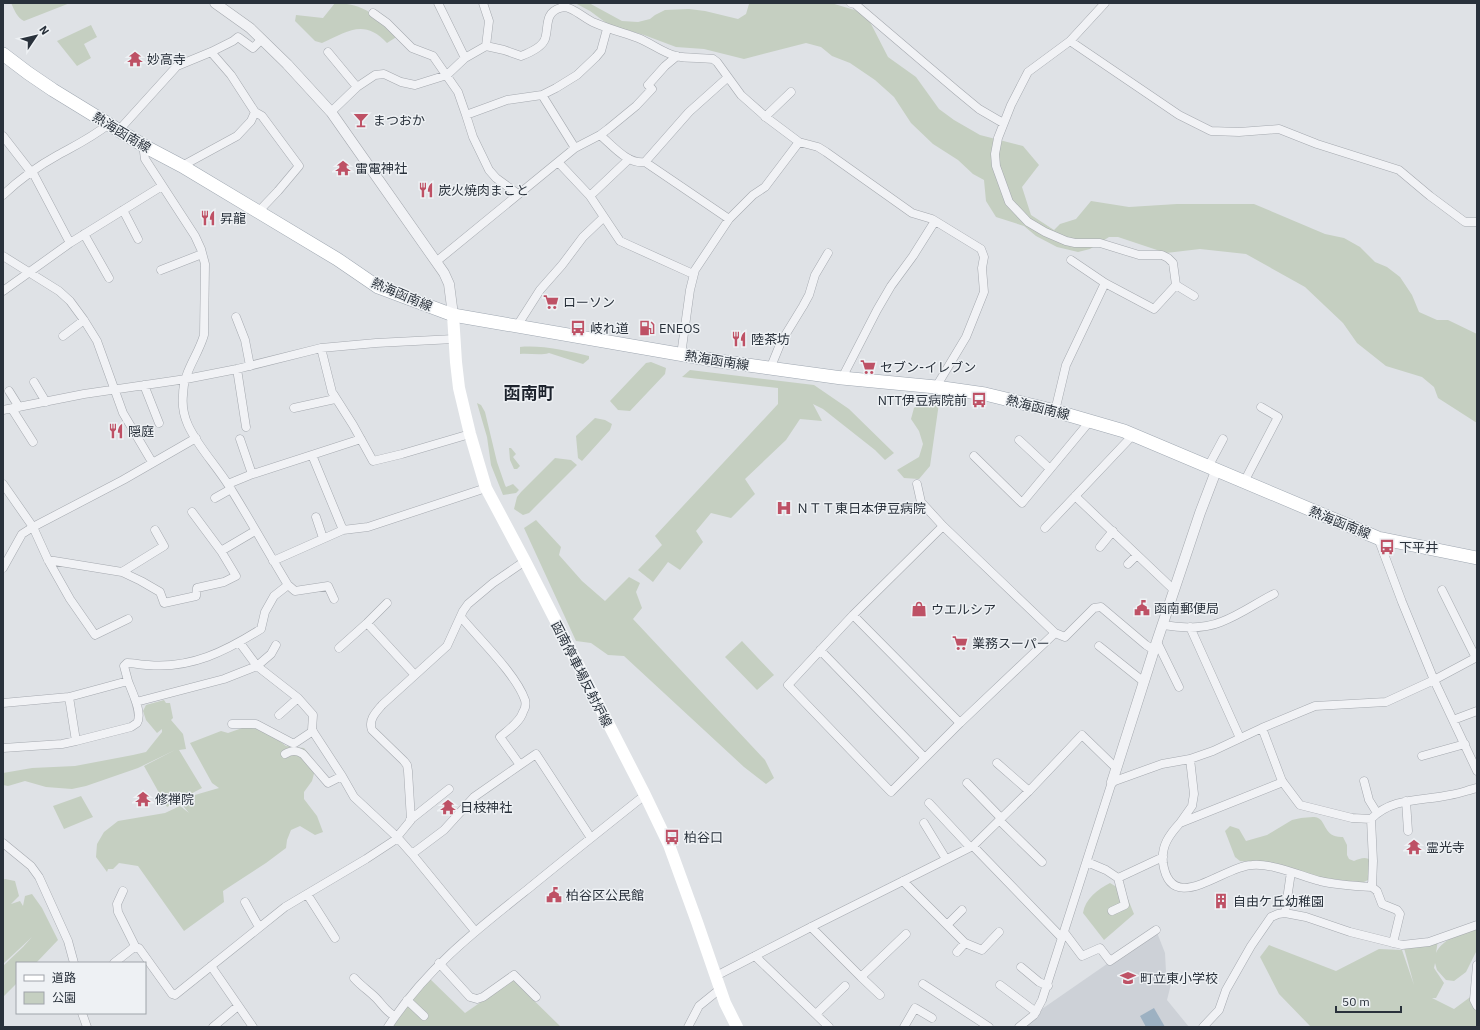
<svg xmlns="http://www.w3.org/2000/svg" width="1480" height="1030" viewBox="0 0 1480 1030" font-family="'IBM Plex Sans','Noto Sans JP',sans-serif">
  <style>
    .built { fill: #cdd1d7 }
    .green { fill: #c5cfc1 }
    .water { fill: #9db1c2 }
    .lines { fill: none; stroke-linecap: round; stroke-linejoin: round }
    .minor-casing { stroke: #a5a9af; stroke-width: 9 }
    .tertiary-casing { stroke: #a5a9af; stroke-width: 11 }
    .primary-casing { stroke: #9fa7b1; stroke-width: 14 }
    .minor { stroke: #f1f2f5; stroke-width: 8 }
    .tertiary { stroke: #f1f2f5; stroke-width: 10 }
    .secondary { stroke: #fff; stroke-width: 12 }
    .primary { stroke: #fff; stroke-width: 13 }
    .labels { text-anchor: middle; stroke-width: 3; stroke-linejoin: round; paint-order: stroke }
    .poi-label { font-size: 13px; fill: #29313b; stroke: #eef1f4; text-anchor: start }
    .street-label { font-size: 13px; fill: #29313b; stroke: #eef1f4 }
    .district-label { font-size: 17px; font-weight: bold; fill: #1c222c; stroke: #eef1f4 }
  </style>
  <rect width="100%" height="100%" fill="#dfe2e6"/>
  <path class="built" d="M1156 930 1165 953 1166 972 1171 984 1167 1000 1189 1027H1016Z"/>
  <path class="green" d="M11 3H70L24 21C17 18 14 9 11 3Z
    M335 3C364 3 378 17 398 36L387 43C364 18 347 32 322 43L315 41 295 21 296 15 323 18Z
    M575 3H589L622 21 638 22 650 19 655 15 665 10 689 9 705 11 738 19 746 14 749 4 757 3H831L858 11 869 20 888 57 916 77 939 109 954 120 980 135 1023 146 1039 165 1022 187 1031 215 1054 230 1060 224 1076 219 1091 201 1129 207 1177 204H1254L1325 234 1344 238 1360 247 1375 262 1387 267 1400 277 1412 295 1419 312 1437 320H1448L1477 334V423L1438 398 1434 387 1422 377 1386 366 1357 343 1343 323 1305 287 1246 254 1200 249 1166 253 1118 237H1109L1090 249 1078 252 1057 247 1036 236 1024 226 996 217 986 201 984 180 973 174 958 160 933 144 911 123 894 97 875 80 850 63 832 56 821 47 806 43 744 59 704 49 676 47 644 35 609 25 590 11Z
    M91 25 97 37 84 44 91 58 77 66 57 41Z
    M520 347C543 345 566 351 589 356V359L583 364 549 353C540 356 530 353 520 354Z
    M651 362 666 368 665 374 630 411 618 410 610 401 646 363Z
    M690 370 814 385 849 409 894 453 885 460 875 450 823 409 813 404 822 421 800 419 786 440 745 479 755 494 731 518 711 513 696 531 703 542 680 570 668 562 653 582 638 570 662 545 655 536 778 404V388L682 377Z
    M921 402 939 403 930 466 919 479 904 478 897 470 919 457 923 444 919 431 911 419 914 408Z
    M477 403 481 405 485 412 497 462 505 485 506 487 513 484 519 490 516 493 503 495 491 465 487 437Z
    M595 418 605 420 612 424 610 430 582 461 578 458 576 436Z
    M509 448H511L516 454 513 457 520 466 517 469H514L510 460Z
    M555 458 571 460 577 465 529 513 523 515 514 509 517 497 521 492Z
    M536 520 561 547 559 555 582 581 605 601 629 577 640 583 636 592 642 608 633 619 765 760 774 778 766 784 744 767 624 656 608 655 591 643 576 641 524 528Z
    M742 641 774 675 757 690 725 657Z
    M164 700 166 703H170L173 718 171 720 183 734 186 749 179 750 202 788 181 799 219 788 212 783 190 743 221 731 228 733 245 727 258 729 277 739 286 746 304 748 312 758 315 770 312 781 304 792V799L317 816 323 832 315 835 300 826 291 830 287 840 286 848 266 863 223 891 224 902 184 931 138 866 119 863 113 869H108L107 872 96 857 97 844 104 832 118 821 165 813 180 806 189 813 179 801 167 807 144 766 175 750 138 768 86 786 72 789 46 787 25 781 8 786 3 785V773L32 768 75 766 133 755 146 752 162 732V729L157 733 146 720 143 711 146 705Z
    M81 796 93 817 64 829 53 806Z
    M1301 818C1306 818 1314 816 1318 818 1326 821 1324 838 1343 837L1347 845V855L1349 859 1354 861C1361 858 1366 856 1372 861L1370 879 1360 884 1351 883 1341 880 1316 877 1282 865 1240 861 1235 857 1225 831 1230 826 1239 829 1246 841 1267 835 1292 820Z
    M5 879 15 881 19 896 11 904 20 901 23 906 25 896 32 894 42 908 58 940 36 963H17V983L3 997V966L23 947 32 937 3 964V880Z
    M1110 883 1125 892 1134 914 1104 940 1083 913C1085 899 1098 889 1110 883Z
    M1477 928V950L1466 972 1454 981 1446 980 1437 970 1435 963 1434 968 1444 983 1436 998H1432L1454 1009 1473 995 1477 970V1027H1311L1279 994 1260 957 1269 945 1336 971 1379 949 1402 950 1414 985 1404 948 1438 940 1436 953C1443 938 1463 933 1477 928Z
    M428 977 465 1013 513 980 561 1027H393Z"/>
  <path class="water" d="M1154 1008 1165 1027H1146L1140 1016Z"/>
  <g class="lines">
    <defs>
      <path id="minor" d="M438 3 465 58
        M483 3 489 21 486 46
        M851 3 855 4 956 90 979 109 1003 123
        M1105 3 1070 41 1028 72 1011 105 998 138 995 154 996 166 1009 202 1028 222 1045 232 1066 241 1075 243H1100L1139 255H1162L1168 258 1173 263 1176 285 1194 296
        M373 13 387 23 412 48 433 56 458 92 466 115 473 137 489 170 496 178 518 194
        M1070 41 1179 115 1211 131 1239 132 1279 129 1317 144 1399 170 1430 196 1465 222H1477
        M328 52 357 87
        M727 78 689 112 645 162 729 219
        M542 95 575 148
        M255 112 262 116 299 166 278 191 258 212
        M331 112 357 87 375 75 384 74 401 82 415 85 447 75 465 58 486 46 504 50 521 56C529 53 542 47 545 39 549 27 544 13 560 8 571 4 584 19 595 23 609 29 624 33 638 38 651 43 663 53 676 56 688 59 701 57 713 59L717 62 741 95 767 118 799 142 818 147 826 152 912 213 932 219 981 249 984 257 982 268 984 292 966 337 936 387
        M466 115 507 100 542 95 556 88 577 75 596 57 601 51 607 29
        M765 117 791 92
        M119 130 177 66 211 52 233 41 238 37 253 48 262 39
        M600 135C612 145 628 165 645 162
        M3 136 31 172
        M558 162 590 196 620 241 693 274
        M182 166 237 136 251 121 255 112 231 75 211 52
        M32 171 70 243
        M3 195C20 179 38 166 58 155 78 144 91 138 109 124
        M590 196 629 159
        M123 210 138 239
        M84 234 109 278
        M3 256 59 291 70 301 84 320 97 341 123 413 152 462
        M1071 260 1105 283 1154 309 1176 285
        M437 261 575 148 600 135 608 129 636 106 652 89 648 85 665 66 677 56
        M161 270 202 254
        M3 291 70 243 162 186
        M236 317 245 340 250 366
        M517 326 540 290 562 265 583 237 604 217
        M63 336 84 320
        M321 348 332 392 353 425 373 461 402 454 470 434
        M681 355 690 290 695 270 729 219 753 195 765 187 799 142
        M237 369 246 427
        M770 369 781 342 803 306 809 295 815 275 828 253
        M842 378 877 310 891 286 913 256 935 221
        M34 382 46 402
        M144 385 159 423
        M9 391 19 407
        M294 408 335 399
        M12 409 33 442
        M3 410 84 394 186 379 237 369 321 348 376 343 454 339
        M1055 411 1066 365 1105 283
        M240 439 252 474
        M1019 440 1050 469
        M312 455 343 530
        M974 456 1022 503 1090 421
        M1208 467 1223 439
        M1244 482 1278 417 1261 407
        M3 484 33 527 48 560 70 599 95 635 128 619
        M228 484 250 475 361 439
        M917 484 921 502 943 526 853 615 788 685 891 792 960 723 1055 633 943 526
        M1075 496 1174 590
        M215 498 231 489
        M316 517 323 538
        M1045 528 1133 435
        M1378 538 1402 602 1434 680 1477 771
        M1100 547 1113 531
        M221 551 255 531
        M48 560 122 572 141 581 160 592 164 603 196 596 197 588 224 582 236 576 221 551 192 512
        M273 561 343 530 368 527 486 488
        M1128 564 1137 555
        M3 568 22 534 33 527 123 480 196 438
        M122 572 164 546 155 530
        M288 585 295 591 328 586 334 599
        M1442 590 1476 658
        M853 615 960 723
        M367 623 414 674
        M1163 625C1181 628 1204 629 1221 622 1240 615 1256 603 1274 594
        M1190 627 1240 738
        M1055 633 1065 637 1094 608 1101 607 1146 645 1154 650
        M1157 642 1179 687
        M240 643 257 666 271 654 276 645
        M1099 646 1144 682
        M339 648 367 623 387 603
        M820 650 925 758
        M128 681 124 666 127 663C134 663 141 665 148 665 191 669 226 651 261 629L265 612 274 596 288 585C268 552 249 518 229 486 216 465 198 447 188 425 184 416 182 404 183 395 183 372 198 356 204 335L205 264 201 249 195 236 145 159 144 152 146 147
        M69 697 76 741
        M136 702 224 679 257 666 298 698 313 715 312 730 342 776 354 797 397 837 412 854 475 931
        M3 703 69 697 128 681C132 692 143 713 137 723L131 727 76 741 62 744 3 748
        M279 715 298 698
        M1453 720 1477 711
        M232 724H256L292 743H295L313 731
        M1262 728 1282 781 1300 805 1352 818 1371 819C1392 797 1423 801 1450 795 1459 794 1468 790 1477 788
        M285 754C292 750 296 750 303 754L328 783 342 776
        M1422 756 1465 744
        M1190 759 1194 794 1192 806 1180 823 1283 782
        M997 763 1029 791
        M520 765 536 754 591 838
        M1364 781 1369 800 1377 813
        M967 783 1001 818
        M1406 801 1408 831
        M929 803 970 847
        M1371 819 1373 861 1372 887 1377 891 1382 904 1397 910 1400 914 1393 943
        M410 820 449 789
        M999 820 1042 862
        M924 823 946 859
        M1180 823C1169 835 1161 846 1163 863 1171 917 1223 866 1252 865 1272 863 1301 876 1320 881 1337 885 1354 886 1372 887
        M397 837 411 820 408 771 407 765 404 761 372 730C368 720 376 712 382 705L447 646 463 611 468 604 493 583 525 561
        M3 843 31 866 39 877 68 941 74 963
        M973 846 1062 938
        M412 854 444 830 474 797 520 765 500 737C508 730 520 722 523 712 525 709 526 704 525 700 516 674 479 639 461 617
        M1087 862 1106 870 1118 878 1125 905 1112 911
        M1118 878 1163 857
        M903 881 965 943 982 950 999 932
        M123 891 117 904 118 912 136 948
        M307 894 335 938
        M245 902 259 927
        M1285 913 1291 872
        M947 925 962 910
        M811 927 861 977 906 934
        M1064 932 1082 956 1100 948 1110 961 1156 930
        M957 952 965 943
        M755 956 829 1027
        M114 963 133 948H139L172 994 175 995 285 907 366 859 398 838
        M439 963 470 997 477 999 483 997 514 975 536 997
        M1477 965 1474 1000 1477 1006
        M211 966 253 1027
        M1021 967 1039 982 1048 986
        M716 976 811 927 973 846 1029 791 1082 735 1116 768
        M861 977 880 995
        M354 978C361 986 369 991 376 998 382 1004 387 1013 395 1016
        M923 984 989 1027
        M1000 985 1036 1012
        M407 1000 424 1016
        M82 1013 87 1027
        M816 1014 845 986
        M213 1027 238 1006
        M388 1027C425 970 475 931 528 889 567 857 606 826 645 795
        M688 1027 699 1006 720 989
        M904 1027 915 1008 932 1018
        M1019 1027 1034 1015 1042 1000 1112 782 1162 764 1190 759 1213 751 1262 728 1315 706 1386 702 1434 680 1477 657
        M1203 1027 1219 1010 1226 990 1251 946 1271 917 1278 914 1285 913 1306 917 1350 932 1402 945 1429 942 1477 925"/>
      <path id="tertiary" d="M215 3 250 28 287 64 331 112 444 273 449 284 453 315
        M1112 782 1154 650 1200 513 1216 471"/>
      <path id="primary" d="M3 54 28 73 53 90 146 147 182 166 337 259 378 287 453 315 719 361 842 378 936 387 985 394 1055 411 1124 431 1378 538 1477 558"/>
    </defs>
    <use href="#minor" class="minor-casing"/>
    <use href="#tertiary" class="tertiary-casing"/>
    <use href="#primary" class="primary-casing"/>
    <use href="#minor" class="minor"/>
    <use href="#tertiary" class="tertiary"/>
    <path class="secondary" d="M453 315 456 362 459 388 470 434 486 488 525 561 645 795 669 845 697 922 725 1003 737 1027"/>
    <use href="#primary" class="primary"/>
  </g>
  <defs>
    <symbol id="temple-bare" viewBox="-9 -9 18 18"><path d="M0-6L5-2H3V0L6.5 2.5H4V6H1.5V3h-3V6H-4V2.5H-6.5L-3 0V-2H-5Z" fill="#be5165" stroke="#eef1f4" stroke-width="2.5" paint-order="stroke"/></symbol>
    <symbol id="bar-bare" viewBox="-9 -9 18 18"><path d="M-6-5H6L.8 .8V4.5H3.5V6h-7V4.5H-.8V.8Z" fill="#be5165" stroke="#eef1f4" stroke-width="2.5" paint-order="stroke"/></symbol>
    <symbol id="restaurant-bare" viewBox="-9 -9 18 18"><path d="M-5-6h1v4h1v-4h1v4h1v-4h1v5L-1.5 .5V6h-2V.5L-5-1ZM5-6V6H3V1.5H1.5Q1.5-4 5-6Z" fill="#be5165" stroke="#eef1f4" stroke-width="2.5" paint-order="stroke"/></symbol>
    <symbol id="supermarket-bare" viewBox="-9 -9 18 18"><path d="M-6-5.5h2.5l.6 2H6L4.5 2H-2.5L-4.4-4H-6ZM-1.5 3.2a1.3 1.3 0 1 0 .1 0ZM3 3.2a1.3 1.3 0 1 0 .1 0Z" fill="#be5165" stroke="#eef1f4" stroke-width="2.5" paint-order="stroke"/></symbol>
    <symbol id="bus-bare" viewBox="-9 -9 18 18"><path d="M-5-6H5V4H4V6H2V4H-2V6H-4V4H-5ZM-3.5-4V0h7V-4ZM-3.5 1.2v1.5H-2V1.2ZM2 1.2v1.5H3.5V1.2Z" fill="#be5165" stroke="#eef1f4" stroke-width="2.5" paint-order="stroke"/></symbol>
    <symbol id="fuel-bare" viewBox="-9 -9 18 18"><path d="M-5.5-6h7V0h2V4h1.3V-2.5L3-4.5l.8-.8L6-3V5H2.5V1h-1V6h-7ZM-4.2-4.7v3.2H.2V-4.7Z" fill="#be5165" stroke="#eef1f4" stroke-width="2.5" paint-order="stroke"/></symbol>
    <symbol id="hospital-bare" viewBox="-9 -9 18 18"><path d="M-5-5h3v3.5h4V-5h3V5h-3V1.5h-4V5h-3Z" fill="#be5165" stroke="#eef1f4" stroke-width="2.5" paint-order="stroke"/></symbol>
    <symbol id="civic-bare" viewBox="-9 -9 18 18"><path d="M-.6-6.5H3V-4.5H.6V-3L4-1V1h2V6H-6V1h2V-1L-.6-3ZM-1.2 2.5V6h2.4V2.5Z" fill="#be5165" stroke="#eef1f4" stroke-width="2.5" paint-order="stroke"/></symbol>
    <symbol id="shop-bare" viewBox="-9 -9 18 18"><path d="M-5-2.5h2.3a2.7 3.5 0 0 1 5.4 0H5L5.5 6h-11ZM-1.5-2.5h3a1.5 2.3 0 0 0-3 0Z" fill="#be5165" stroke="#eef1f4" stroke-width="2.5" paint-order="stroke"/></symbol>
    <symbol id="building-bare" viewBox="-9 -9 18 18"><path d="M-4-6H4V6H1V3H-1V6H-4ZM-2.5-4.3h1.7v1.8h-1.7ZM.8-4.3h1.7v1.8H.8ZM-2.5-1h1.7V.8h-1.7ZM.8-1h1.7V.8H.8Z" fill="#be5165" stroke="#eef1f4" stroke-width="2.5" paint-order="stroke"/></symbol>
    <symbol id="school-bare" viewBox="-9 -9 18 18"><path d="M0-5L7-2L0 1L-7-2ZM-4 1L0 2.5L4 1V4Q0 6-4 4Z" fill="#be5165" stroke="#eef1f4" stroke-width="2.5" paint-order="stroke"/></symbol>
  </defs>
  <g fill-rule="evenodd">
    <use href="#temple-bare" x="124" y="48" width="22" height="22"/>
    <use href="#bar-bare" x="350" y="109" width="22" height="22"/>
    <use href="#temple-bare" x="332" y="157" width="22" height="22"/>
    <use href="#restaurant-bare" x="415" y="179" width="22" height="22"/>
    <use href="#restaurant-bare" x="197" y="207" width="22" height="22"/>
    <use href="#supermarket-bare" x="540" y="291" width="22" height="22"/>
    <use href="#bus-bare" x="567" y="317" width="22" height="22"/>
    <use href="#fuel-bare" x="636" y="317" width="22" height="22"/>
    <use href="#restaurant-bare" x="728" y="328" width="22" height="22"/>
    <use href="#supermarket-bare" x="857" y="356" width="22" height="22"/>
    <use href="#bus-bare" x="968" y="389" width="22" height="22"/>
    <use href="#restaurant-bare" x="105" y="420" width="22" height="22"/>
    <use href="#hospital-bare" x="773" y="497" width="22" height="22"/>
    <use href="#bus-bare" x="1376" y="536" width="22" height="22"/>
    <use href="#civic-bare" x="1131" y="597" width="22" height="22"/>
    <use href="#shop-bare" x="908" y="598" width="22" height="22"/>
    <use href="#supermarket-bare" x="949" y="632" width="22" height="22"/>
    <use href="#temple-bare" x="132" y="788" width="22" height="22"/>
    <use href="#temple-bare" x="437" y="796" width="22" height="22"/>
    <use href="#bus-bare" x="661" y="826" width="22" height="22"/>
    <use href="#temple-bare" x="1403" y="836" width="22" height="22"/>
    <use href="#civic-bare" x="543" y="884" width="22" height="22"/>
    <use href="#building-bare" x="1210" y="890" width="22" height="22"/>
    <use href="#school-bare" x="1117" y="967" width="22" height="22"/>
  </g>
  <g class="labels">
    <g class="poi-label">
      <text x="147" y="64">妙高寺</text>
      <text x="373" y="125">まつおか</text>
      <text x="355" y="173">雷電神社</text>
      <text x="438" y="195">炭火焼肉まこと</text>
      <text x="220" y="223">昇龍</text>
      <text x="563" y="307">ローソン</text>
      <text x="590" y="333">岐れ道</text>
      <text x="659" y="333">ENEOS</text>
      <text x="751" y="344">陸茶坊</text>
      <text x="880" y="372">セブン-イレブン</text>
      <text x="967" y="405" text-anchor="end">NTT伊豆病院前</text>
      <text x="128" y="436">隠庭</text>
      <text x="796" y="513">ＮＴＴ東日本伊豆病院</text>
      <text x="1399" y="552">下平井</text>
      <text x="1154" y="613">函南郵便局</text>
      <text x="931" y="614">ウエルシア</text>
      <text x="972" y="648">業務スーパー</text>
      <text x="155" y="804">修禅院</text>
      <text x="460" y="812">日枝神社</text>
      <text x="684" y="842">柏谷口</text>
      <text x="1426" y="852">霊光寺</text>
      <text x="566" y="900">柏谷区公民館</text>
      <text x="1233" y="906">自由ケ丘幼稚園</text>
      <text x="1140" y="983">町立東小学校</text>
    </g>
    <g class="street-label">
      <text transform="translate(122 132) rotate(31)" y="5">熱海函南線</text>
      <text transform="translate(402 294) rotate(23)" y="5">熱海函南線</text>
      <text transform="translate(717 360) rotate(9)" y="5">熱海函南線</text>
      <text transform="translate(1038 407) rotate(14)" y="5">熱海函南線</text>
      <text transform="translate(1340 522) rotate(22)" y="5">熱海函南線</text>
      <text transform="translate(582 674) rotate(63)" y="5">函南停車場反射炉線</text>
    </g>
    <g class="district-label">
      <text x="529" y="399">函南町</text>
    </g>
  </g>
  <rect width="1480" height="1030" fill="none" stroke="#29313b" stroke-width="8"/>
  <rect x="16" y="962" width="130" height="52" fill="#eef1f4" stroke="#9fa4aa"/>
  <rect x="24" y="975" width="20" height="6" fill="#ffffff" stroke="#9fa4aa"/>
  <text x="52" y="982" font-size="12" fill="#29313b">道路</text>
  <rect x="24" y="992" width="20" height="12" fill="#c5cfc1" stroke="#9fa4aa"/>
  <text x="52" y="1002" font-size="12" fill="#29313b">公園</text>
  <g transform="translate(36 36) rotate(55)" stroke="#eef1f4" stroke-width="3" paint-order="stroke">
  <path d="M0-3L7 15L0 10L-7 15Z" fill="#29313b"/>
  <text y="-6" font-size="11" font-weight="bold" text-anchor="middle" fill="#29313b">N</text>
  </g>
  <path d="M1336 1006v6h65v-6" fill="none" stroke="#29313b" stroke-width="2"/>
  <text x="1342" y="1006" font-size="12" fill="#29313b" stroke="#eef1f4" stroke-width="3" paint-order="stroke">50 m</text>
</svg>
